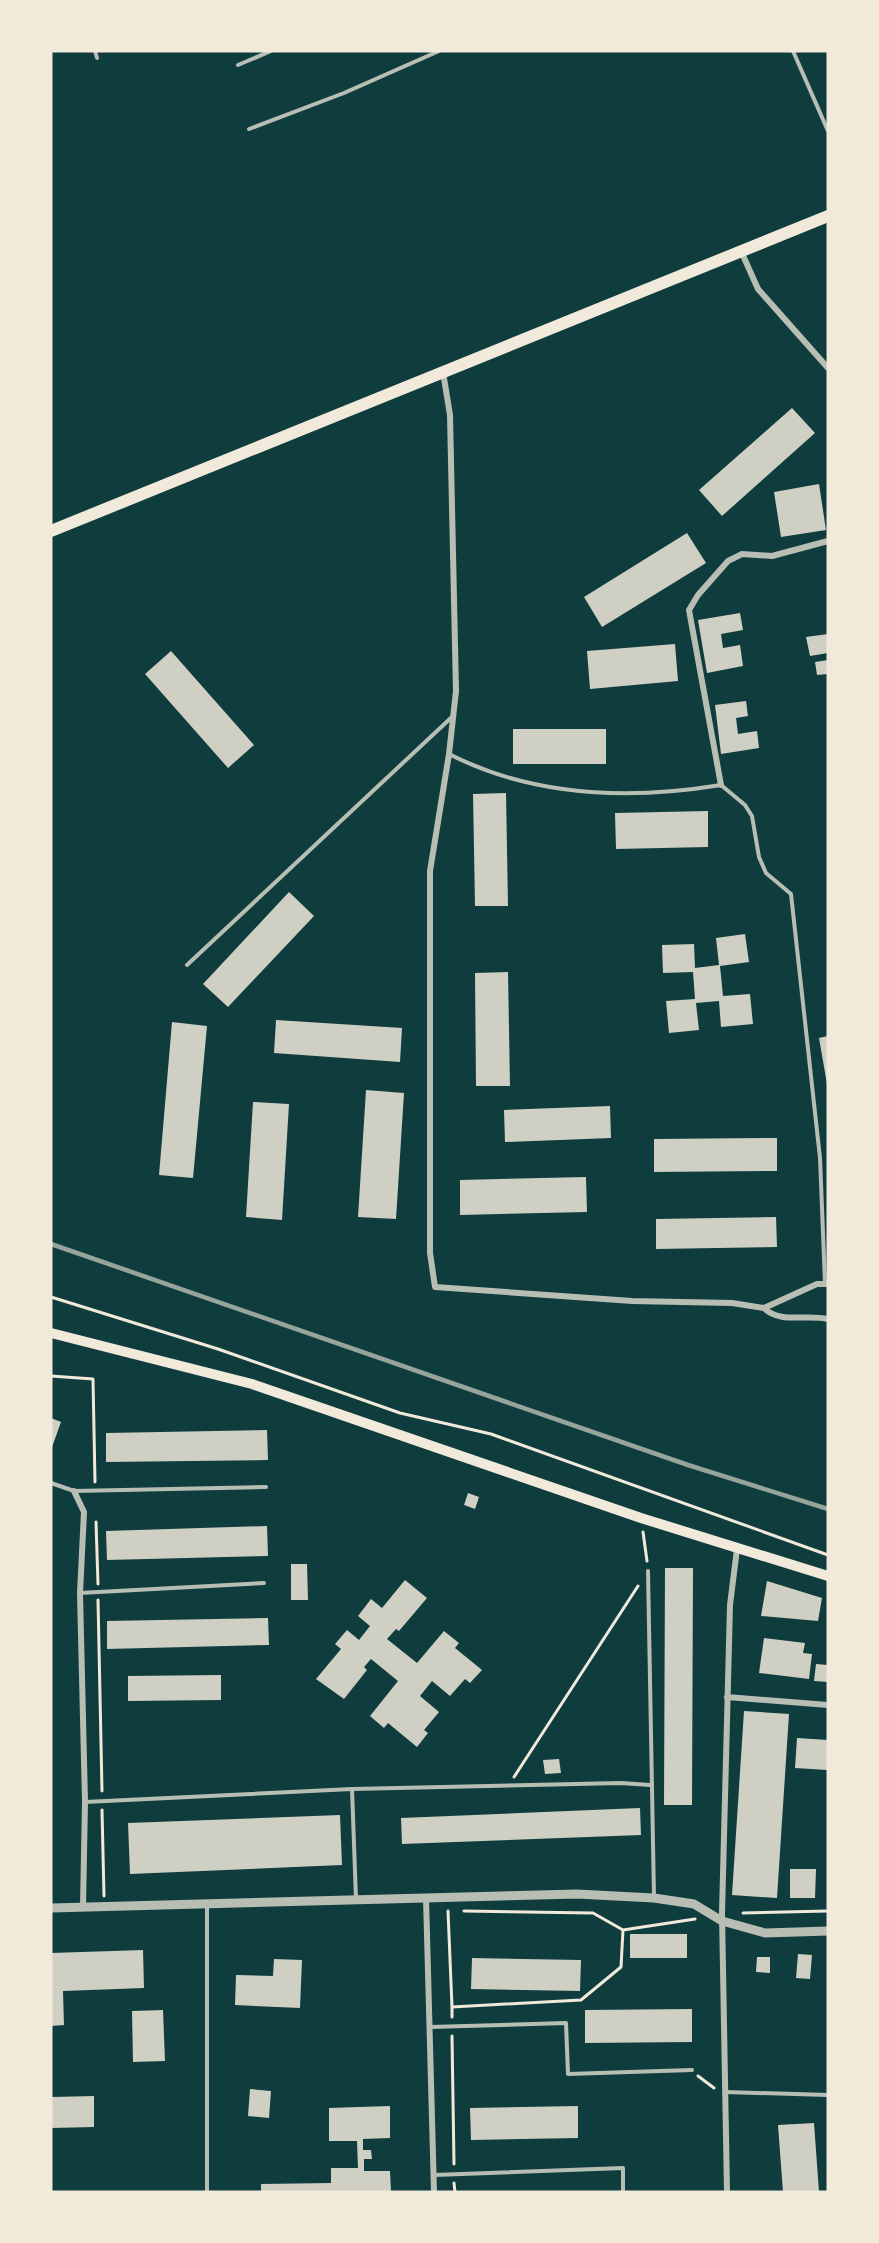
<svg xmlns="http://www.w3.org/2000/svg" width="879" height="2243" viewBox="0 0 879 2243" font-family="Inter,sans-serif">
  <style>
    .building { fill: #cfcfc3 }
    .lines { fill: none; stroke-linecap: round; stroke-linejoin: round }
    .path { stroke: #f1e9da; stroke-width: 3 }
    .service { stroke: #b8beb3; stroke-width: 4 }
    .minor { stroke: #b8beb3; stroke-width: 6 }
    .tertiary { stroke: #b8beb3; stroke-width: 9 }
    .secondary { stroke: #f1e9da; stroke-width: 10 }
    .primary { stroke: #f1e9da; stroke-width: 12 }
    .rail { stroke: #97a49c; stroke-width: 4.5 }
  </style>
  <rect width="100%" height="100%" fill="#0f3d3e"/>
  <path class="building" d="M792 408 815 433 722 516 699 490Z
    M819 484 826 530 781 537 774 492Z
    M687 533 706 563 602 627 584 597Z
    M740 613 743 630 721 634 723 648 740 645 743 666 707 673 698 620Z
    M828 634V653L810 656 806 637Z
    M675 644 678 681 590 689 587 651Z
    M171 651 254 745 228 768 145 674Z
    M828 660V674L817 675 815 662Z
    M746 701 748 716 736 718 738 734 757 731 759 748 721 754 715 705Z
    M513 729H606V764H513Z
    M506 793 508 906H475L473 794Z
    M708 811V847L616 849 615 813Z
    M289 892 314 916 228 1007 203 984Z
    M745 934 749 962 720 966 723 996 750 994 753 1024 721 1027 719 1001 696 1003 699 1030 669 1033 666 1001 695 999 693 972 663 973 662 945 694 944 695 968 719 965 716 938Z
    M508 972 510 1086H476L475 973Z
    M276 1020 402 1028 400 1062 274 1053Z
    M172 1022 207 1026 193 1178 159 1175Z
    M828 1036V1083L827 1084 819 1038Z
    M366 1090 404 1093 396 1219 358 1217Z
    M253 1102 289 1104 282 1220 246 1217Z
    M610 1106 611 1138 505 1142 504 1110Z
    M777 1138V1171L654 1172V1139Z
    M586 1177 587 1212 460 1215V1180Z
    M776 1217 777 1247 656 1249V1219Z
    M51 1418 61 1422 51 1450Z
    M267 1430 268 1460 106 1462V1433Z
    M468 1493 479 1497 475 1509 464 1505Z
    M267 1526 268 1556 107 1560 106 1531Z
    M291 1564H307L308 1600H291Z
    M665 1568H693L692 1805H664Z
    M405 1580 427 1598 399 1631 396 1629 387 1639 417 1663 444 1631 459 1643 455 1648 482 1670 470 1683 465 1679 450 1696 432 1681 420 1696 439 1712 424 1730 428 1733 417 1747 388 1723 384 1728 370 1716 398 1681 371 1659 364 1667 367 1670 344 1699 316 1679 341 1649 335 1644 347 1630 359 1640 370 1626 358 1616 371 1599 382 1608Z
    M767 1581 822 1598 818 1621 761 1616Z
    M268 1618 269 1645 107 1649V1621Z
    M764 1638 805 1643 803 1653 812 1654 809 1679 759 1673Z
    M816 1664 828 1665V1682L814 1681Z
    M221 1675V1700L128 1701V1676Z
    M744 1711 789 1714 777 1898 732 1895Z
    M797 1738 828 1740 827 1770 795 1768Z
    M559 1759 561 1773 545 1774 543 1760Z
    M640 1808 641 1835 402 1844 401 1818Z
    M340 1815 342 1865 130 1874 128 1823Z
    M790 1869H816L815 1898H790Z
    M630 1934H687V1958H630Z
    M143 1950 144 1988 63 1991 64 2025 51 2026V1953Z
    M798 1954 812 1955 810 1979 796 1978Z
    M757 1957H770V1973L756 1972Z
    M472 1958 581 1960 580 1991 471 1989Z
    M274 1959 302 1960 300 2008 235 2005 236 1975 273 1976Z
    M692 2009V2042L585 2043V2010Z
    M163 2010 165 2061 133 2062 132 2011Z
    M250 2089 271 2091 269 2118 248 2116Z
    M94 2096V2127L51 2128V2097Z
    M390 2106V2138L363 2139V2150H371L372 2159H364V2171H390L391 2192H261V2184L331 2183V2168H358L357 2141H329V2108Z
    M578 2106V2138L471 2140 470 2108Z
    M814 2123 819 2192H783L778 2125Z"/>
  <g class="lines">
    <path class="path" d="M51 1297 218 1349 400 1413 491 1434 828 1555
      M51 1376 93 1379 95 1482
      M96 1522 98 1584
      M643 1532 647 1561
      M98 1600 102 1791
      M514 1777 638 1586
      M102 1810 104 1896
      M448 1911 452 2007
      M743 1913 828 1911
      M623 1930 695 1919
      M452 2017V2007L581 2000 621 1967 623 1930 593 1913 464 1911
      M452 2036 454 2164
      M698 2076 714 2088
      M454 2183 455 2192"/>
    <path class="service" d="M95 51 97 58
      M793 51 828 131
      M238 65 271 51
      M249 129 344 93 439 51
      M449 754C533 797 629 800 721 785L745 805 752 816 759 857 766 873 791 894 820 1158 825 1283
      M187 965 453 716
      M51 1483 74 1491 266 1487
      M648 1571 654 1897
      M80 1593 264 1583
      M352 1789 621 1783 650 1785
      M85 1802 352 1789 356 1899
      M207 1905V2192
      M430 2027 566 2023 568 2074 692 2070
      M725 2092 828 2095
      M434 2175 623 2168V2192"/>
    <path class="minor" d="M741 251 758 289 828 368
      M443 372 450 415 456 691 449 754 430 871V1253L435 1287 632 1301 732 1303 764 1308 817 1284H828
      M721 785 689 610 698 595 728 561 742 554 772 556 828 541
      M764 1308C780 1324 806 1314 828 1319
      M74 1491 84 1512 80 1593 85 1802 83 1907
      M727 1697 828 1705
      M426 1898 434 2192
      M727 2192 722 1913 730 1605 737 1549"/>
    <path class="tertiary" d="M51 1908 577 1894 654 1898 694 1904 722 1921 765 1933 828 1931"/>
    <path class="secondary" d="M51 1333 252 1384 641 1518 828 1576"/>
    <path class="primary" d="M51 531 828 216"/>
    <path class="rail" d="M51 1244 688 1465 828 1509"/>
  </g>
  <rect width="879" height="2243" fill="none" stroke="#f1e9da" stroke-width="105"/>
</svg>
